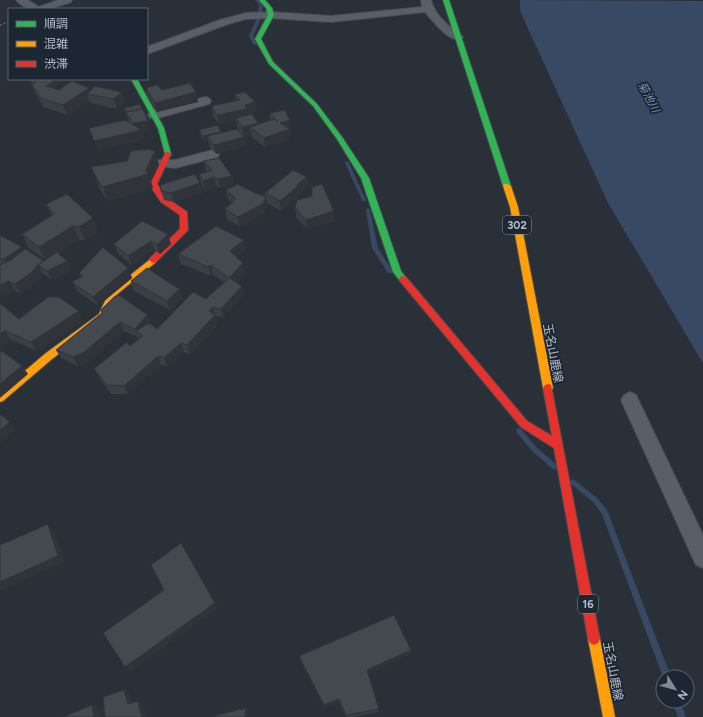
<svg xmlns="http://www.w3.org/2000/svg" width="703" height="717" viewBox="0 0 703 717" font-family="Figtree,'Noto Sans JP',sans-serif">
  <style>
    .water { fill: #384963 }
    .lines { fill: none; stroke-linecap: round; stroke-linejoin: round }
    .stream { fill: #384963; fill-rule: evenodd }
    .street-casing { stroke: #484c53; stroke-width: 2 }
    .fast-casing { stroke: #484c53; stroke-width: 2 }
    .slow-casing { stroke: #484c53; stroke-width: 2 }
    .jam-casing { stroke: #484c53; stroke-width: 2 }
    .path { stroke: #5d636a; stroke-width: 1.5; stroke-dasharray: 2 2; stroke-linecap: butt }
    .street { fill: #5a5e66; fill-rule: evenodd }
    .fast { fill: #30b455; fill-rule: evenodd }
    .slow { fill: #ff9f0a; fill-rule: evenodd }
    .jam { fill: #e5322d; fill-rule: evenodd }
    .wall { fill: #3a3f45 }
    .shaded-wall { fill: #303338 }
    .building { fill: #444950; stroke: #303338 }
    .labels { text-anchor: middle; stroke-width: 3.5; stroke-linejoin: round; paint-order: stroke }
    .far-water-label { font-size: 11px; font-style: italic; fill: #7c92b1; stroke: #1d2633 }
    .shield { fill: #1d2633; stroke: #878f9c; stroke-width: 1 }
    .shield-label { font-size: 11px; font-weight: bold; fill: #b4bcc9 }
    .street-label { font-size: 12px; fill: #b4bcc9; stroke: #1d2633 }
  </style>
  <rect width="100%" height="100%" fill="#2a3038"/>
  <path class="water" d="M520 0 703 1V363L608 203 520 11Z"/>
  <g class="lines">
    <path class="stream" d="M255 0H259L263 5 261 18 253 36 257 44 255 45 253 44 249 36 257 18 259 5Z
      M345 162H349V163L366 200V201H362V200L345 163Z
      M368 208 370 210 378 248 393 272 392 273H388L372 248 366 210Z
      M519 428 521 429 537 448 557 465 558 467 557 469 555 470 553 469 533 452 517 433 516 431 517 429Z
      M573 479 597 498 607 510 671 677H663L602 514 593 502 571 484 570 482 571 480Z
      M672 701H680L686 717H678Z"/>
    <defs>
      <path id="street" d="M16 0H28L39 7 58 0H72L71 2C54 8 29 16 16 0Z
        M421 0H431C433 10 442 20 450 27 455 30 460 33 463 37L462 39C449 43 433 21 425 12L331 22 271 18 246 19 228 24 147 54V47L220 20 246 13 271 12 331 16 422 7Z
        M205 97 209 98 211 101 209 104 154 119 150 118 148 115 150 112Z
        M213 150 218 151 219 154 218 157 175 168 158 166 156 163 158 160H175Z
        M630 392 636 395 703 535V568L696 565 621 400 624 395Z"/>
      <path id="fast" d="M259 0H265L272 8 274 15 261 39 273 62 317 104 342 137 369 178 401 271 407 279 406 281H400L393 272 361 178 337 139 313 106 269 64 255 39 268 15 266 8Z
        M443 0H449L511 186 510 188H507L503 186Z
        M131 79H137L164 128 171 154 170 156H168L165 154 158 128Z"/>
      <path id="slow" d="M504 184H507L511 186 518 207 553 388 551 391 548 392 545 391 543 388 510 207 503 186Z
        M153 257 157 260 156 262 115 296 105 318 52 359 3 401 0 402V392L46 353 99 314 109 292Z
        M594 633 598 635 600 639 615 717H603L588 639 590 635Z"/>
      <path id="jam" d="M166 152H168L171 154 157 184 167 198 187 212 188 230 156 262 153 263 149 260 150 258 180 229V215L161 202 149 184Z
        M403 276 406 277 527 421 552 436 543 388 545 385 548 384 551 385 600 639 598 643 594 645 590 643 588 639 554 448 521 427 400 281 399 279 400 277Z"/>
    </defs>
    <use href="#street" class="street-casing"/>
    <use href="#fast" class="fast-casing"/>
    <use href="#slow" class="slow-casing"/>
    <use href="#jam" class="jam-casing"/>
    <path class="path" d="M0 25 9 22"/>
    <use href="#street" class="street"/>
    <use href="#fast" class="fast"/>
    <use href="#slow" class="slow"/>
    <use href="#jam" class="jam"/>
  </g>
  <path class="wall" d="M30 79H64V80L56 87 57 90 90 91 125 101 117 109 90 103 89 100 67 115 44 107 36 95 32 85 34 84 31 83Z
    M146 88 196 92 198 102 157 112 148 98Z
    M235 94 257 112 248 114 258 124 270 120V113L290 120 291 139 265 147 251 137V135L244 137 246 146 216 154 209 146 208 140 204 141 200 135 199 130 222 133 242 134 237 127 236 121 219 124 213 115 211 106 236 101Z
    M124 108 148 121 150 130 143 132 145 139 98 150 129 122Z
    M204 161 232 176 234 185 220 188 216 186 205 191 201 184 199 174 207 172 206 171Z
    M159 165 151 182 153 188 108 201 102 193 91 167Z
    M307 177 308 187 298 194V197L281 211 267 203 268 206 264 213 240 227 227 219 225 209 232 203 228 199 226 190 255 193 265 196V193Z
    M200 183 202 193 174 202 164 200 161 191Z
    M46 204 99 232 85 240H80L58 253 67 261 72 270 53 280 43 274 38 281 21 293 15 291 0 297V235L24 250 43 260V261L46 260 29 248 22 234 52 216Z
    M295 207 335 221 307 229 296 217Z
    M142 221 171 244 160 254 154 250 132 265 118 253 114 244Z
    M244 240 246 249 236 257 245 273 236 282 242 286 244 295 223 318 216 316 218 324 190 354 184 352 167 366 161 365 128 394H111L99 377 94 369 130 346 139 338 124 331 88 362 78 366 61 358 56 350 102 313 152 323 151 324 157 329 206 299 224 282 213 275 211 276 181 264 178 254Z
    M128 268 132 278 98 306 77 291 72 282 81 277 79 273Z
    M131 281 179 289 182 298 170 310 134 291Z
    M0 303 19 319 84 320 37 351 11 340 0 348Z
    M411 650 409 654 368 673 379 709 378 712 352 717H346L339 702 325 708 300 660 299 656Z"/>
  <path class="shaded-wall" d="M51 79H64V80L56 87 58 91 46 86Z
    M89 88 91 95 87 94 89 100 67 115 63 105Z
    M122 92 125 101 117 109 114 99Z
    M196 92 198 102 157 112 155 103Z
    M255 102 257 112 248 114V118H236V121L219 124 217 115Z
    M290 120 291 139 265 147 264 138 280 123Z
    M148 121 150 130 143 132 145 139 98 150 94 141 136 131 133 123Z
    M258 123 259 133 250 127 251 135 244 137 242 127Z
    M221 132 222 136H207L208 140 204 141 203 136Z
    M244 137 246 146 216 154 214 145Z
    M155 151 159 165 151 182 153 188 108 201 103 187 146 170Z
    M232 176 234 185 220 188 218 179Z
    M214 177 216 186 205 191 203 181Z
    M307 177 308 187 298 194V197L281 211 280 201 298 184Z
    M200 183 202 193 174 202 171 193Z
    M266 197 268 206 264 213 240 227 238 217Z
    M334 211 335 221 307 229 306 220Z
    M93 218 99 232 85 240 79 227Z
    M73 226 80 240 46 261 39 247Z
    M168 234 171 244 160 254 157 245Z
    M244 240 246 249 232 260 230 251Z
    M151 241 154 250 132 265 128 256Z
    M22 247 27 256 10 269 4 259Z
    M67 261 72 270 53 280 47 271Z
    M243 263 245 273 231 287 229 278Z
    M38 265 43 274 38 281 21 293 15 284Z
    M211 265 213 275 211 276 208 267Z
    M128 268 132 278 98 306 93 297Z
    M9 281 15 291 0 297V285Z
    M242 286 244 295 223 318 221 309Z
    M179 289 182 298 170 310 167 301Z
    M213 307 218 324 190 354 187 345 209 311Z
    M79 311 84 320 37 351 31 342Z
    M148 314 152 323 142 335 136 331 139 338 135 329Z
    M120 322 124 331 88 362 78 366 73 357Z
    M5 331 11 340 0 348V334Z
    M181 343 184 352 167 366 164 358Z
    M158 356 161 365 128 394 124 386Z
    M22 366 28 374 0 398V384Z
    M10 422 16 430 0 444V430Z
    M48 524 55 531 65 562 0 591V582Z
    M181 543 218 608 131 671 125 667 215 603Z
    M411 650 409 654 367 674V670Z
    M124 690 130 693 134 706 128 704Z
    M339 699V702L325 708 324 705Z
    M138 701 143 704 147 717H142Z
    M92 705 99 708 101 717H94Z
    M246 708 248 711V717H245Z"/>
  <path class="building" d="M39 79H51L50 80 54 81 46 86 59 90 72 81 89 88 63 105 40 98 32 85Z
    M190 83 196 92 155 103 146 88 157 85 162 90Z
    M95 86 122 92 114 99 87 94Z
    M245 92 255 102 245 105 247 109 217 115 211 106 240 100 235 94Z
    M140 104 142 109 126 112 124 108Z
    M143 109 148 121 133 123 126 112Z
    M285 110 290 120 280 123 290 129 264 138 250 127 274 119 278 122 270 113Z
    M252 114 258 123 242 127 236 118Z
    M125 120 142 130 94 141 89 128Z
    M218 125 221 132 203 136 199 130Z
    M237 129 244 137 214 145 207 136Z
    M149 149 155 151 146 170 148 174 103 187 97 179 91 167 127 161 131 151Z
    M219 158 232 176 218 179 214 177 203 181 199 174 212 171 204 161Z
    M293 170 307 177 298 184 297 187 280 201 265 193Z
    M195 174 200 183 171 193 161 191 160 185Z
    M238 184 255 193 266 197 263 204 238 217 225 209 236 199 226 190Z
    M322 184 334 211 306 220 295 207 297 200 312 196V187Z
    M67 194 93 218 79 227 73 226 39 247 22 234 54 214 46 204Z
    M142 221 168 234 157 245 151 241 128 256 114 244Z
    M216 226 244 240 230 251 243 263 229 278 242 286 221 309 213 307 209 311 215 315 187 345 181 343 164 358 158 356 124 386 107 385 94 369 127 342 130 346 143 336 136 331 149 323 157 329 193 292 206 299 229 278 211 265 208 267 178 254Z
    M0 235 22 247 4 259H0Z
    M103 247 128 268 93 297 72 282 83 276 79 273Z
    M25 249 43 260 38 265 57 252 67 261 47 271 38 265 32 272 15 284 9 281 0 285V265L11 260Z
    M147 268 179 289 167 301 131 281Z
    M119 295 143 312 148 314 135 329 120 322 83 353 73 357 56 350 102 313 101 310 114 297Z
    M48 297H59L79 311 31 342 5 331 0 334V303L19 319Z
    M2 351 22 366 0 384V352Z
    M0 414 10 422 0 430Z
    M48 524 58 556 0 582V545Z
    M181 543 215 603 125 667 103 633 164 590 151 565Z
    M394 615 411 650 367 670 379 709 346 715 339 699 324 705 299 656Z
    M124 690 128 704 138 701 142 717H105L103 697Z
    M92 705 94 717H63Z
    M246 708 245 717H209Z"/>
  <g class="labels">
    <g class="far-water-label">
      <text transform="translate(649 97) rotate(62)" y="4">菊池川</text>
    </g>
    <g class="shield">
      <rect x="503" y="216" width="28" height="18" rx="3"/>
      <rect x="578" y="595" width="20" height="18" rx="3"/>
    </g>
    <g class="shield-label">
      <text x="517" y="229">302</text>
      <text x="588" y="608">16</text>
    </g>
    <g class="street-label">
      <text transform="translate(553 353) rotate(79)" y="4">玉名山鹿線</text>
      <text transform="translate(613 671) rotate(79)" y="4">玉名山鹿線</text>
    </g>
  </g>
  <rect x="8" y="8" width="140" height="72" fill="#1d2633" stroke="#59626f"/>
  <rect x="16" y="21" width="20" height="6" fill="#30b455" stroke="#59626f"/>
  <text x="44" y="28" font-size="12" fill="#b4bcc9">順調</text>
  <rect x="16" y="41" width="20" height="6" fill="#ff9f0a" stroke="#59626f"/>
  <text x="44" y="48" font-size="12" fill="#b4bcc9">混雑</text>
  <rect x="16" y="61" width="20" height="6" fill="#e5322d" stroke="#59626f"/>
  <text x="44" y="68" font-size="12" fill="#b4bcc9">渋滞</text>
  <g transform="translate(675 689) rotate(127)"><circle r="19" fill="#1d2633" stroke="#59626f"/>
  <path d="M0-3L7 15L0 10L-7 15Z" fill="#848b96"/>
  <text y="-6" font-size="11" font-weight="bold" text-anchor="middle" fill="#b4bcc9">N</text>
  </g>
</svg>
